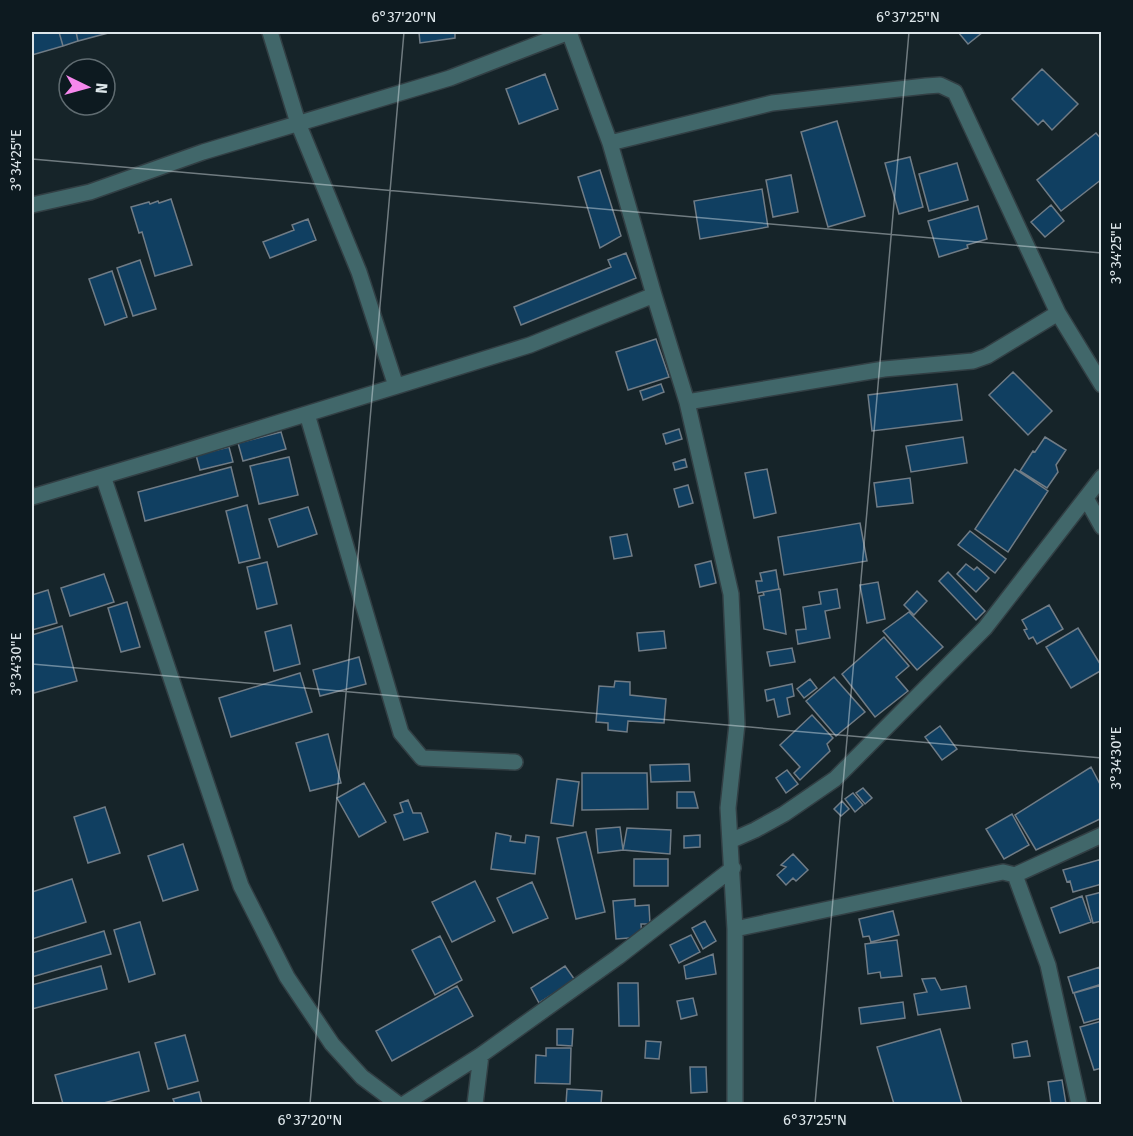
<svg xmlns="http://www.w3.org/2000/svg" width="1133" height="1136" viewBox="0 0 1133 1136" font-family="'Fira Sans',sans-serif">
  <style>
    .building { fill: #103f61; stroke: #707c86; stroke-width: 1.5 }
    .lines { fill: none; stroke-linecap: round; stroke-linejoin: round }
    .minor-casing { stroke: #323f44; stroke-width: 18 }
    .minor { stroke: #41676a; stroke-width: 15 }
    .ticks { fill: none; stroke: #dde6ea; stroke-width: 1.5; stroke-opacity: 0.45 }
    .neatline { fill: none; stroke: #dde6ea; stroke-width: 2 }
    .ticks-label { font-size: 15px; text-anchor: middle; fill: #dde6ea }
  </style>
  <rect width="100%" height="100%" fill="#162429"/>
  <path class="building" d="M32 32H59L63 46 32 55Z
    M59 32H76L78 41 63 46Z
    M76 32H112L78 41Z
    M419 32H455V38L420 43Z
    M958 32H983L968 44Z
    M1042 69 1078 104 1052 130 1043 120 1038 125 1012 99Z
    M545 74 558 109 519 124 506 89Z
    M837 121 865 216 828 227 801 132Z
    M1096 133 1102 140V179L1061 211 1037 180Z
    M910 157 923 207 899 214 885 163Z
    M957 163 968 200 929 211 919 174Z
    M600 170 621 236 600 248 578 177Z
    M791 175 798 212 773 217 766 180Z
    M762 189 768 227 700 239 694 201Z
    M171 199 192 265 155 276 142 232 139 233 131 207 149 202 150 204 158 201 159 203Z
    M1051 205 1064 221 1045 237 1031 222Z
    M978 206 987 239 967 245 968 248 939 257 928 221Z
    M308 219 316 240 270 258 263 242 294 230 292 225Z
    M626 253 636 278 521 325 514 307 611 267 608 260Z
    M140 260 156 309 133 316 117 268Z
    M112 271 127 317 105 325 89 279Z
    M656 339 669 377 628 390 616 352Z
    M1013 372 1052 411 1028 435 989 395Z
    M661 384 664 392 643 400 640 391Z
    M957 384 962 420 872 431 868 395Z
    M679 429 682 439 666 444 663 434Z
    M281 432 286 449 243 461 238 443Z
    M963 437 967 463 911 472 906 446Z
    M1045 437 1066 450 1056 465 1058 472 1047 488 1020 471 1033 451 1035 452Z
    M229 447 233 462 200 470 196 455Z
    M289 457 298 495 259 504 250 466Z
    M685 459 687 467 675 470 673 463Z
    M231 467 238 496 145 521 138 492Z
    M767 469 776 513 754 518 745 473Z
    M1015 469 1048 491 1008 552 975 529Z
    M910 478 913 503 877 507 874 483Z
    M688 485 693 503 679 507 674 489Z
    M247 505 260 558 239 563 226 511Z
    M308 507 317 534 278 547 269 519Z
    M860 523 867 561 784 575 778 537Z
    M970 531 1006 559 995 573 958 545Z
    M627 534 632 556 614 559 610 537Z
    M711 561 716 583 700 587 695 565Z
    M267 562 277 604 257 609 247 567Z
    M966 564 974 570 977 567 989 578 976 592 957 574Z
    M776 570 779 589 758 593 756 581H762L760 573Z
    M948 572 985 611 976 620 939 581Z
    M104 574 114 602 70 616 61 588Z
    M878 582 885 619 867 623 860 585Z
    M780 589 786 634 764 629 759 596 764 595 763 592Z
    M837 589 840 608 825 611 830 638 798 644 796 630 806 629 803 607 821 604 819 592Z
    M48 590 57 623 32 630V595Z
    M917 591 927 601 914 615 904 605Z
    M127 602 140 647 121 652 108 608Z
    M1049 605 1063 629 1037 644 1033 637 1029 639 1024 630 1027 629 1022 620Z
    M909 612 943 647 917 670 883 631Z
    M291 625 300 664 274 671 265 632Z
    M62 626 77 681 34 693 32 685V635Z
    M1078 628 1102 667V670L1071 688 1046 647Z
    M664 631 666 648 639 651 637 633Z
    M884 637 909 666 896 677 908 691 875 717 842 674Z
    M792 648 795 662 770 666 767 652Z
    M359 657 366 684 320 696 313 670Z
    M300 673 312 712 231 737 219 698Z
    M834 677 865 712 836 736 806 701Z
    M810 679 817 688 804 698 797 689Z
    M615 681 630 682V695L666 699 664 723 628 721 627 732 608 730V723L596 722 599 686 614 687Z
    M792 684 794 696 787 698 790 714 778 717 774 699 767 701 765 690Z
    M812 715 833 738 827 744 830 751 800 780 794 773 800 767 780 745Z
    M940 726 957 749 942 760 925 737Z
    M328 734 341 783 310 791 296 743Z
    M689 764 690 781 651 782 650 765Z
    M1091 767 1102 788V818L1036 850 1015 815Z
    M787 770 798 784 786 793 776 778Z
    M582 773H647L648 809 582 810Z
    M557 779 579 782 573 826 551 823Z
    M364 783 386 822 359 837 337 798Z
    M863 788 872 798 865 804 856 793Z
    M677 792H694L698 808H677Z
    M853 793 863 805 855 812 845 799Z
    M408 800 413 813H421L428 832 404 840 394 815 403 812 400 803Z
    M842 801 849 809 841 816 834 809Z
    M105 807 120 853 88 863 74 817Z
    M1012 814 1029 845 1004 859 986 829Z
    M620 827 623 850 598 853 596 829Z
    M627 828 671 830 670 854 623 850Z
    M586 832 605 912 576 919 557 838Z
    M496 833 511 836 510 841 525 843 526 835 539 837 535 874 491 869Z
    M700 835V847L684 848V836Z
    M183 844 198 890 163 901 148 856Z
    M793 854 808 870 796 881 793 878 786 885 777 875 786 867 781 865Z
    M634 859H668V886H634Z
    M1102 859V884L1073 892 1070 881 1067 882 1063 870Z
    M72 879 86 922 32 939V892Z
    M475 881 495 921 452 942 432 902Z
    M532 882 548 918 513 933 497 898Z
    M1102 892V921L1093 923 1086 896Z
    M1082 896 1091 922 1060 933 1051 908Z
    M635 899V906L649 905 650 924H641L642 937 616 939 613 901Z
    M893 911 899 935 871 942 869 936 863 937 859 919Z
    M705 921 716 941 703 949 692 928Z
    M140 922 155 974 129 982 114 930Z
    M104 931 111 954 32 977V953Z
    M691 935 700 952 679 963 670 945Z
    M440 936 462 980 435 995 412 950Z
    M897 940 902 976 881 978 880 972 868 974 865 944Z
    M713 954 716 974 686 979 684 966Z
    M101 966 107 989 32 1009V985Z
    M565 966 575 980 539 1003 531 988Z
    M1100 967 1102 984 1073 993 1068 977Z
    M935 978 941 990 966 986 970 1008 918 1015 914 994 927 992 922 979Z
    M618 983H638L639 1026H619Z
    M1102 985V1018L1084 1023 1074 993Z
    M457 986 473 1016 392 1061 376 1031Z
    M693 998 697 1015 681 1019 677 1001Z
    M903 1002 905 1018 861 1024 859 1008Z
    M1102 1021V1068L1094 1070 1080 1027Z
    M557 1029H573L572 1046 557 1045Z
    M940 1029 962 1104H894L877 1047Z
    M185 1035 198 1081 168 1089 155 1043Z
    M646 1041 661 1042 659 1059 645 1058Z
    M1027 1041 1030 1056 1014 1058 1012 1044Z
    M546 1048H571L570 1084 535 1083 536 1055 546 1056Z
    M139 1052 149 1091 100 1104H63L55 1075Z
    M690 1067H706L707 1092 691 1093Z
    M1062 1080 1066 1104H1051L1048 1082Z
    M567 1089 602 1091 601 1104H566Z
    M199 1092 202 1104H175L173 1099Z"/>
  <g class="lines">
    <defs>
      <path id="minor" d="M270 32 298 123 359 272 396 386
        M569 32 610 143 654 295 687 402 731 594 737 724 728 808 735 929V1104
        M610 143 772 103 926 86 940 85 955 92 1058 313 1102 385
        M32 205 90 192 203 152 450 78 569 32
        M687 402 884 369 973 361 987 356 1058 313
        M307 414 401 733 422 758 515 762
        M103 476 241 886 287 977 332 1044 362 1077 398 1104
        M32 497 167 457 530 345 654 295
        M1086 498 1102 527
        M730 841 755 830 784 814 835 779 985 628 1102 477
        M1015 875 1102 835
        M735 929 1003 872 1015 875 1048 965 1079 1104
        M404 1104 481 1055 618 957 733 868
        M475 1104 481 1055"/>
    </defs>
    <use href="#minor" class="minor-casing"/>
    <use href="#minor" class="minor"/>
  </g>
  <path class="ticks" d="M32 159 1102 253M32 664 1102 758M310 1104 404 32M815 1104 909 32"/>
  <rect width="1133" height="1136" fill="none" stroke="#0d1a20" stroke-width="66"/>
  <g transform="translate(87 87) rotate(95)"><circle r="28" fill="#0d1a20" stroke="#606c71" stroke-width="1.5"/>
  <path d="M0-4.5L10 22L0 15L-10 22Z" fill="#f688ed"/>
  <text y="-9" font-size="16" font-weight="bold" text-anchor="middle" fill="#dde6ea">N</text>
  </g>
  <rect x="33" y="33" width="1067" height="1070" class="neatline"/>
  <g class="ticks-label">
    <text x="404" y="22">6°37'20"N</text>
    <text x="908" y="22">6°37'25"N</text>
    <text transform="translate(16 160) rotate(-90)" y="5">3°34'25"E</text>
    <text transform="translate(1116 253) rotate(-90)" y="5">3°34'25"E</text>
    <text transform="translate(16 664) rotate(-90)" y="5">3°34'30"E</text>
    <text transform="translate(1116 758) rotate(-90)" y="5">3°34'30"E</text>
    <text x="310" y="1125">6°37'20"N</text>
    <text x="815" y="1125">6°37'25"N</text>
  </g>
</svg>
